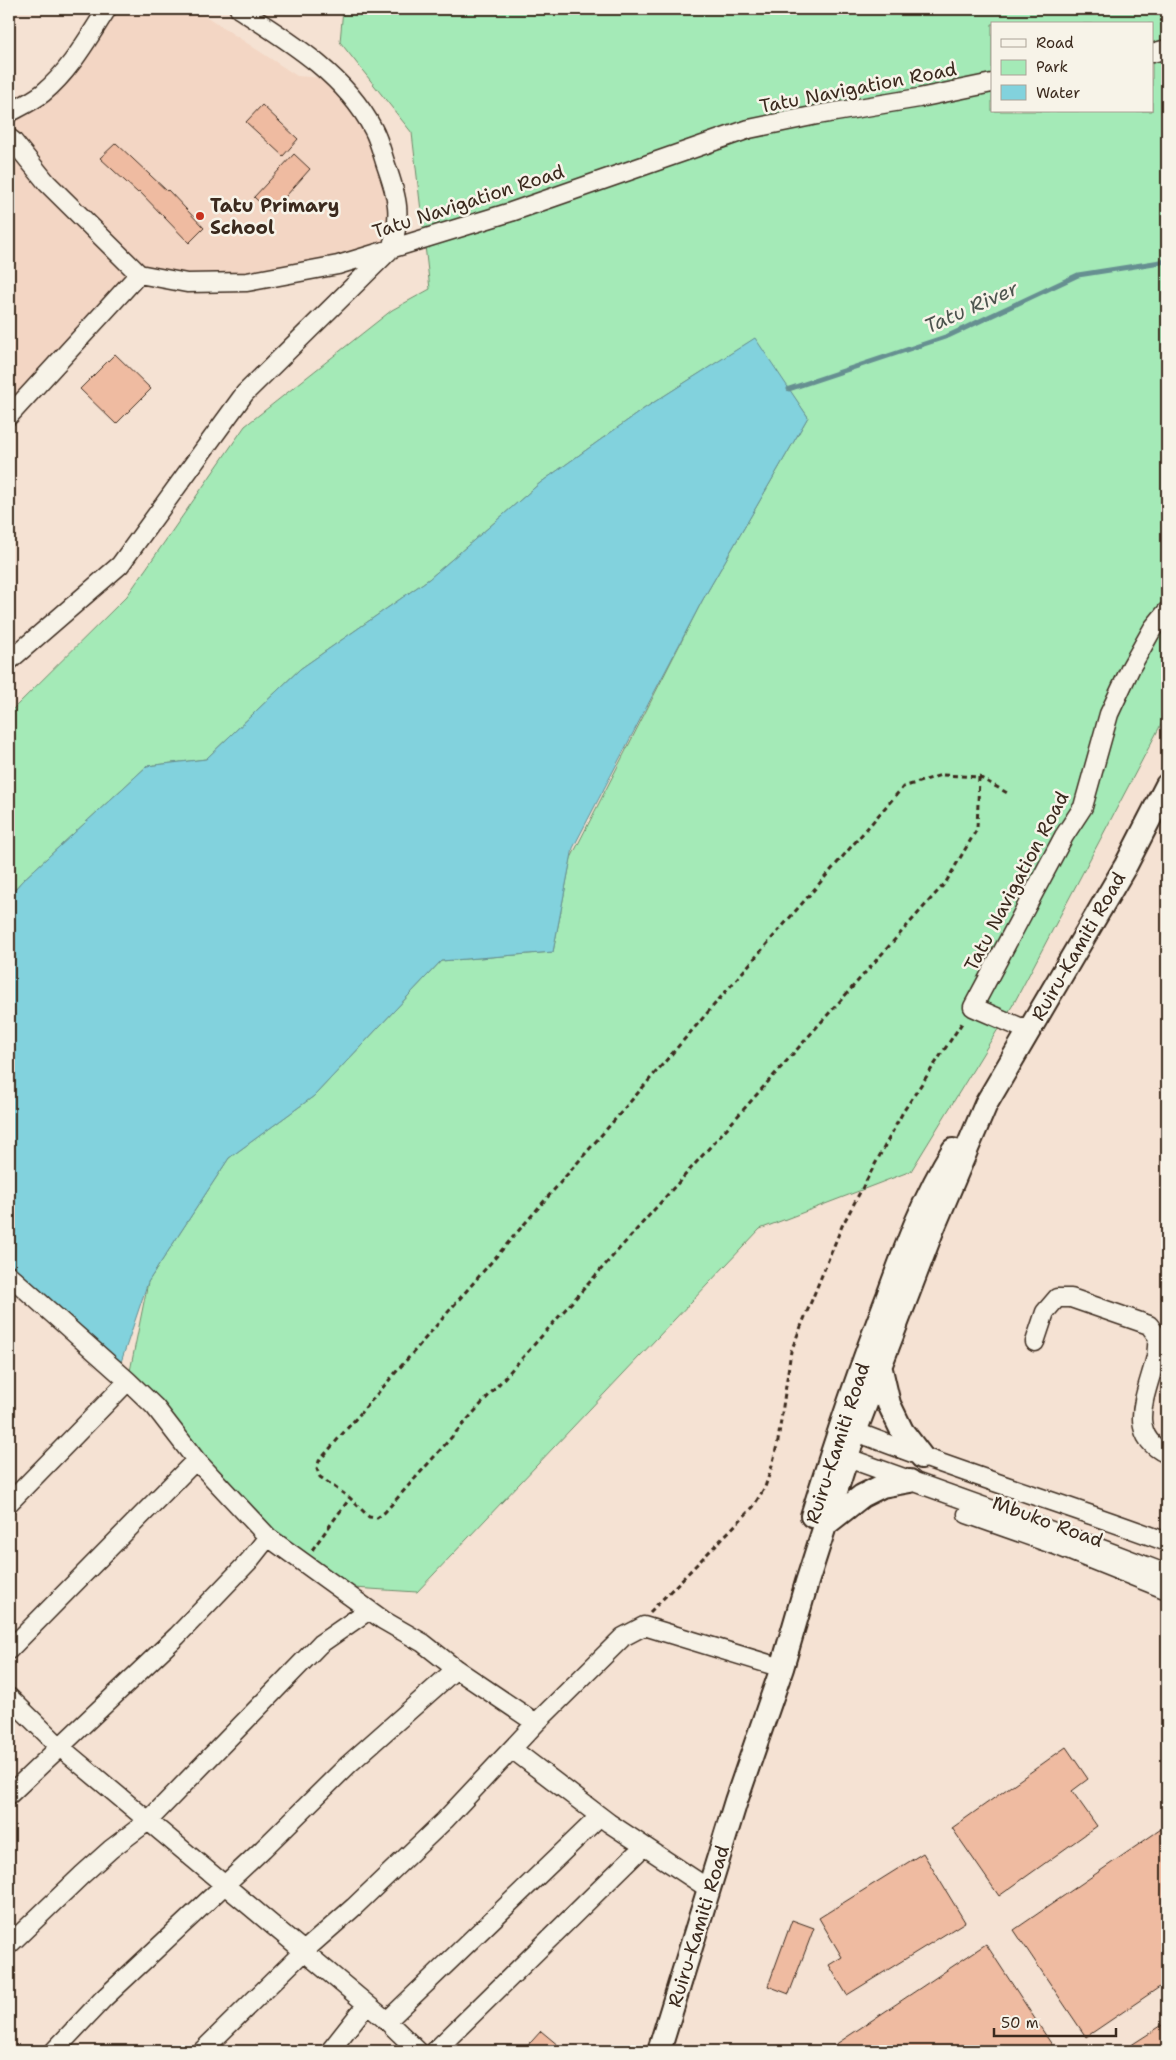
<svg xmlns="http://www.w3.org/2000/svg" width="1176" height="2060" viewBox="0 0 1176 2060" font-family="'Shantell Sans',sans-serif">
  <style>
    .built { fill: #f3d6c4 }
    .green { fill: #a4eab7; stroke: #708a6a; fill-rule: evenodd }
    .water { fill: #82d2dd; stroke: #668f91 }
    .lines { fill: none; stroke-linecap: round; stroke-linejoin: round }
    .stream { stroke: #668f91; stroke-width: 5 }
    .building { fill: #efbba1; stroke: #3b2a1e }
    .minor-casing { stroke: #3b2a1e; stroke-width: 21 }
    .major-casing { stroke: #3b2a1e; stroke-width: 26 }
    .path { stroke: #3b2a1e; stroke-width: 3; stroke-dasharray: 5 4; stroke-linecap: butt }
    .minor { stroke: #f7f3e8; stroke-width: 18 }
    .major { stroke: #f7f3e8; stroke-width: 22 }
    .poi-dot { fill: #c8321e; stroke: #f7f3e8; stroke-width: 2 }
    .labels { text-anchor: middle; stroke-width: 5; stroke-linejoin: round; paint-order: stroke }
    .street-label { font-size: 19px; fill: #3b2a1e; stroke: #f7f3e8 }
    .poi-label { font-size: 19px; font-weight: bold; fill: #3b2a1e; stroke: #f7f3e8; text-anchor: start }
    .water-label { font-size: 20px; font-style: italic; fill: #4d544e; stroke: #f7f3e8 }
  </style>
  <rect width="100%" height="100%" fill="#f5e2d3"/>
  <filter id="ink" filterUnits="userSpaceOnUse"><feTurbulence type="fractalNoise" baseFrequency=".02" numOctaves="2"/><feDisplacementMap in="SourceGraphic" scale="10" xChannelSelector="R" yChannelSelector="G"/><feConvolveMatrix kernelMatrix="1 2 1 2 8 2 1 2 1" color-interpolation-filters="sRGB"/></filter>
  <g filter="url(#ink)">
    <path class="built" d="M120 9H195L297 76 336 79 392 183 391 249 247 282 139 274 9 420V100L42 84 84 31Z"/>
    <path class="green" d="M343 9H1167V713L1014 1003 911 1171 760 1229 417 1592 338 1587 213 1478 128 1381 148 1282 229 1158 314 1096 441 961 553 952 571 858 702 601 808 417 754 339 645 408 540 483 429 579 300 669 206 759 147 766 22 881 9 896V713L127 596 245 426 392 310 430 289 412 133 340 42ZM992 24H1152V111H992Z"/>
    <path class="water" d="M755 338 808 417 702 601 573 848 553 952 441 961 314 1096 229 1158 148 1282 120 1365 9 1270V896L22 881 147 766 206 759 300 669 429 579 540 483 645 408Z"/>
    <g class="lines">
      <path class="stream" d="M789 389 948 336 1078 275 1167 261"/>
    </g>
    <path class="building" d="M262 105 298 139 283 156 246 122Z
      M116 143 167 191 168 190 204 228 189 243 139 191 138 193 100 158Z
      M294 154 310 169 271 213 254 197Z
      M115 354 151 389 116 424 80 389Z
      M1066 1747 1088 1779 1072 1791 1097 1826 999 1896 952 1828Z
      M1167 1825V1982L1086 2037 1014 1930Z
      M923 1853 965 1922 847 1995 829 1965 842 1957 819 1918Z
      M792 1920 814 1928 789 1994 768 1986Z
      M986 1944 1056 2051H826Z
      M1167 2022V2051H1122Z
      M541 2031 565 2051H523Z"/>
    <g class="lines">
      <defs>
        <path id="minor" d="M1152 53 1167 49
          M9 113C20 107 33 101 43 93 70 71 88 38 107 9
          M9 138 13 141 47 183 139 274
          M9 416 139 274 187 283 247 282 338 265 511 212 749 129 817 115 919 98 992 83
          M9 661 120 565 245 393 391 249C402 215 398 199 386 165 382 153 379 140 373 129 345 75 289 41 239 9
          M1029 1031 973 1007 1064 836 1083 807 1109 714 1131 667 1153 628 1167 611
          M9 1275 128 1381 155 1407 196 1460 268 1537 383 1620 423 1643 456 1669 536 1723
          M1035 1342 1045 1312 1057 1298H1071L1149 1325 1158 1337C1157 1343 1157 1350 1156 1356 1149 1390 1123 1434 1167 1454
          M844 1427C950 1470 1060 1502 1167 1542
          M834 1453 1099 1548 1167 1574
          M9 1503 128 1381
          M967 1514 1055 1545 1167 1590
          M9 1650 196 1460
          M9 1697 60 1747 387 2021 418 2051
          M512 1749 609 1823 709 1889
          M9 1795 177 1636 249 1561 268 1537
          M9 1945 82 1875 111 1849 148 1821 320 1644 369 1610
          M387 2021 600 1816
          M54 2051 103 1999 263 1849 349 1764 456 1669
          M202 2051 304 1951 354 1907 445 1820 536 1723 623 1637 644 1626 782 1668
          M330 2051 367 2004
          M435 2051 644 1846"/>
        <path id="major" d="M880 1365 889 1404 902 1431 922 1457
          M812 1516C835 1442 860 1368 888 1296 906 1246 925 1195 953 1150
          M825 1525 862 1496 882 1486 910 1481
          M659 2051 736 1801 782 1668 807 1582 855 1432 932 1231 986 1104 1126 865 1167 785"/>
      </defs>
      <use href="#minor" class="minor-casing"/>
      <use href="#major" class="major-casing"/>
      <path class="path" d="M979 777 977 829 946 882 385 1512 377 1518 369 1517 350 1498 320 1477 317 1469 319 1461 903 787 941 775 979 777 1009 794
        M312 1550 350 1498
        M650 1612 753 1507 765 1487 772 1466 778 1441 791 1351 842 1226 903 1112 964 1020"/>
      <use href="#minor" class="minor"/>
      <use href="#major" class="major"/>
    </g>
  </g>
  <circle class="poi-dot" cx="200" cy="216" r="5"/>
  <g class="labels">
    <g class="street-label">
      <text transform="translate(858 87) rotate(-11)" y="7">Tatu Navigation Road</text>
      <text transform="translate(468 201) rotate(-18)" y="7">Tatu Navigation Road</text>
      <text transform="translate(1016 881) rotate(-62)" y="7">Tatu Navigation Road</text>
      <text transform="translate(1078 946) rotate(-60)" y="7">Ruiru-Kamiti Road</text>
      <text transform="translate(837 1443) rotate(-72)" y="7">Ruiru-Kamiti Road</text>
      <text transform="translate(1048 1521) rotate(20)" y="7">Mbuko Road</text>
      <text transform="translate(698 1926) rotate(-73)" y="7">Ruiru-Kamiti Road</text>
    </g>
    <g class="poi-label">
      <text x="210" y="212">Tatu Primary<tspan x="210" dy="22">School</tspan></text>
    </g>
    <g class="water-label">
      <text transform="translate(971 307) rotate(-24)" y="7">Tatu River</text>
    </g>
  </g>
  <rect width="1176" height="2060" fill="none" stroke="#f7f3e8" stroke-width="30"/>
  <rect x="15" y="15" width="1146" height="2030" fill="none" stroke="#3b2a1e" stroke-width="2" filter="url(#ink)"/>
  <rect x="991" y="22" width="162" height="90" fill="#f7f3e8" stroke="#aca397"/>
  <rect x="1001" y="39" width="25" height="8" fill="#f7f3e8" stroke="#aca397"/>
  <text x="1036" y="48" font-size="15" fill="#3b2a1e">Road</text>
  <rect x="1001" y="60" width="25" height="15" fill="#a4eab7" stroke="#aca397"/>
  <text x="1036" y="72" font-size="15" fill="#3b2a1e">Park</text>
  <rect x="1001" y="85" width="25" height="15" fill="#82d2dd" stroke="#aca397"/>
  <text x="1036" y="98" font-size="15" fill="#3b2a1e">Water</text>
  <path d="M994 2028v8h122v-8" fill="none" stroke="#3b2a1e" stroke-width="2.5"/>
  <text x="1001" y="2028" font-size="15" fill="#3b2a1e" stroke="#f7f3e8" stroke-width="4" paint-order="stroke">50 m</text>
</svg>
